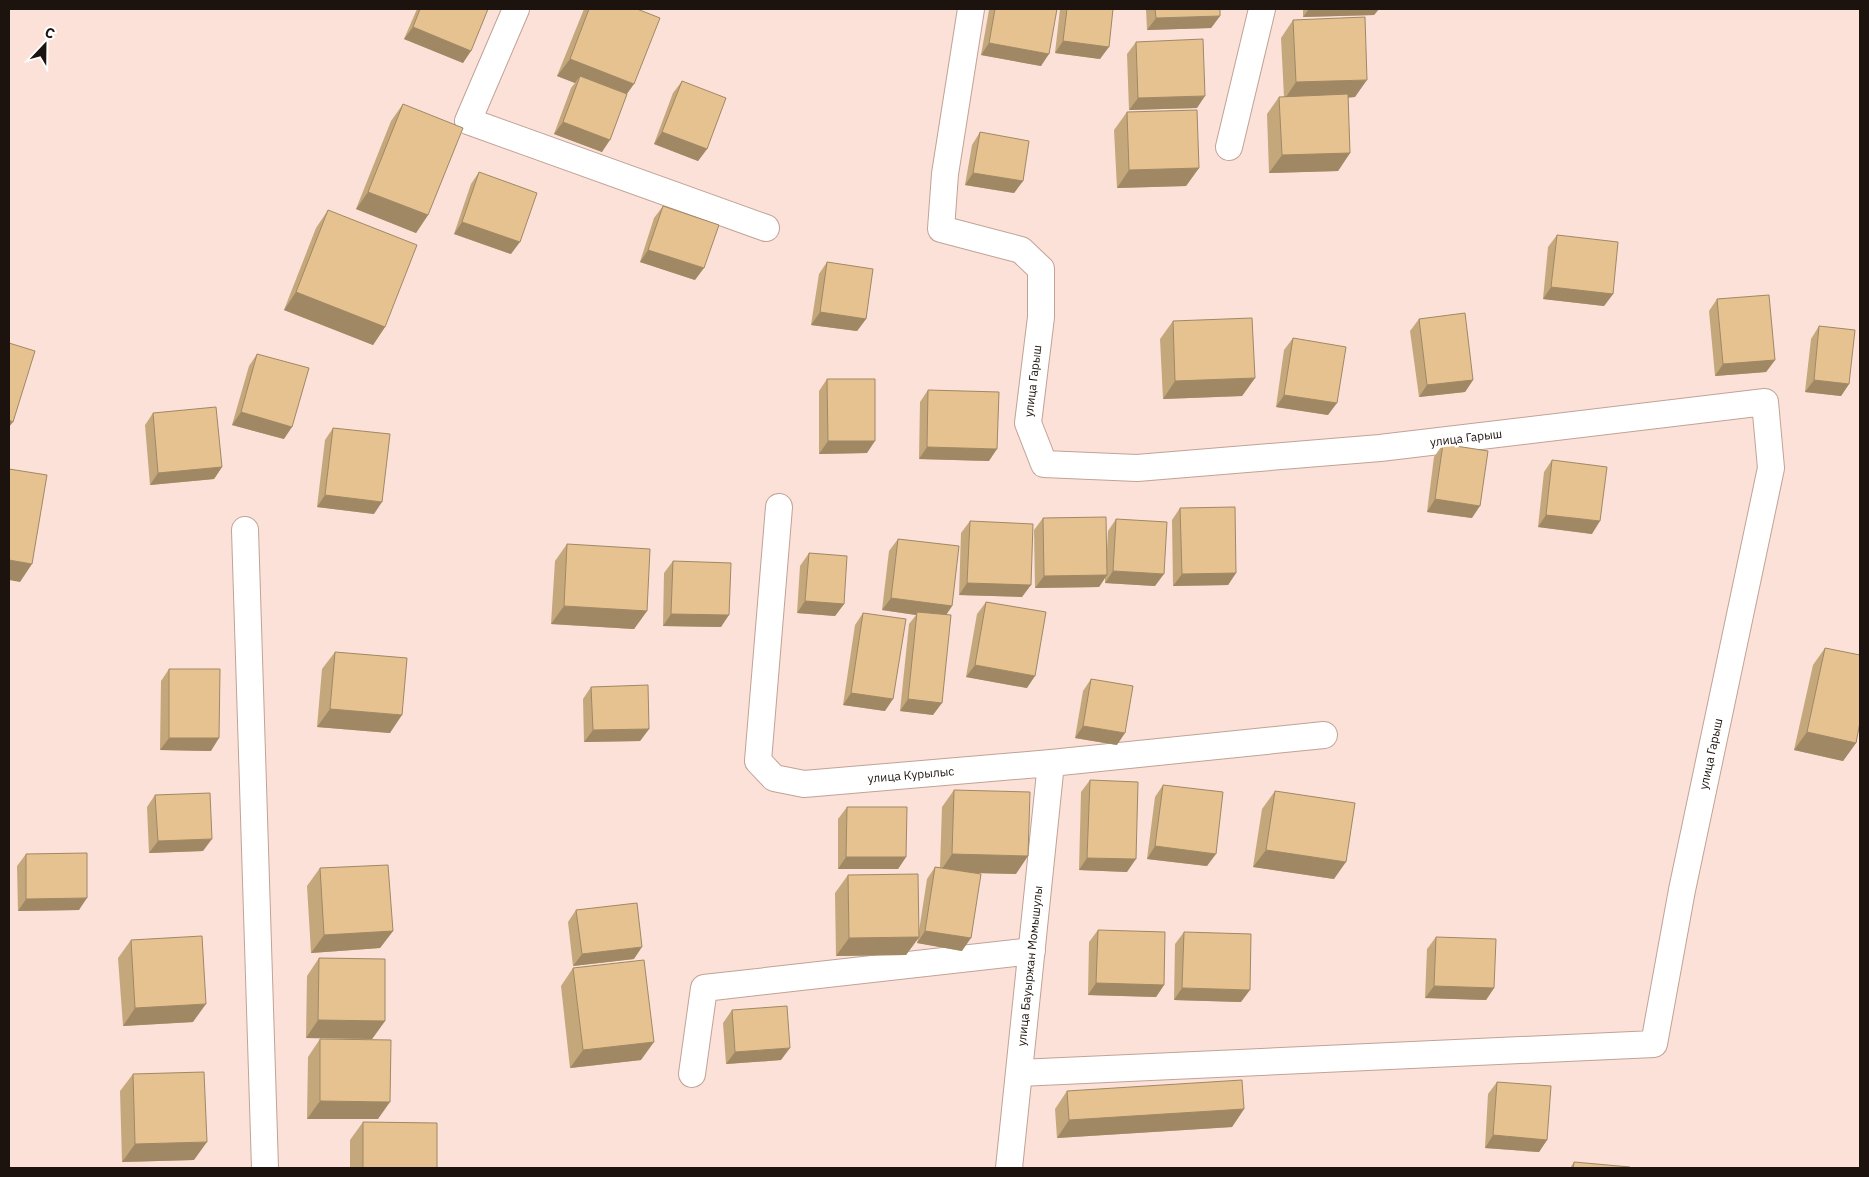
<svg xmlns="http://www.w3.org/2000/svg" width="1869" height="1177" viewBox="0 0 1869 1177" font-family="'IBM Plex Sans',sans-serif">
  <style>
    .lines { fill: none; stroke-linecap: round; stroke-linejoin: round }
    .street-casing { stroke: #c1a297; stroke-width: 28 }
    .street { stroke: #fff; stroke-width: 26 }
    .wall { fill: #c5a77c }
    .shaded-wall { fill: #a08865 }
    .building { fill: #e5c290; stroke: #a08865 }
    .labels { text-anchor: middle; stroke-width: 5; stroke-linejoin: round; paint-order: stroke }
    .street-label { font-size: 12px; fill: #1d130e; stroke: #fff }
  </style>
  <rect width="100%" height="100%" fill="#fbe1d7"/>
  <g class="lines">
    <defs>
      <path id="street" d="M516 9 468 121 766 228
        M971 9 945 174 941 229 1021 250 1041 269V317L1028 423 1044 464 1137 468 1380 448 1765 402 1771 468 1682 890 1654 1044 1019 1073
        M1229 147 1262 9
        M779 507 758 761 774 778 804 784 1051 763 1324 735
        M245 530 265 1168
        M692 1074 704 988 1032 951
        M1009 1168 1051 763"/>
    </defs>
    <use href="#street" class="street-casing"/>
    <use href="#street" class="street"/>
  </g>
  <path class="wall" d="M417 9H488L463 63 404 39Z
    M584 9H589L627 95 602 152 554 134 571 88 575 83 557 76Z
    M990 9H1057L1041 66 981 55 989 10Z
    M1060 9H1113L1100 59 1055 53Z
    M1146 9H1220V16L1211 28 1147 30Z
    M1303 9H1379L1374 15 1303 17Z
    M1293 20 1355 97 1348 98 1350 153 1338 171 1269 173 1267 114 1279 97H1284L1281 38Z
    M1136 42 1197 108 1129 110 1127 54Z
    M682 81 707 149 698 161 654 144 673 93Z
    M403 104 428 215 416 233 356 209 391 121Z
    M1127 112 1199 168 1186 186 1117 188 1114 130Z
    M980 132 1023 181 1014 193 965 185 972 145Z
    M479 172 511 254 454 234 471 184Z
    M663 206 695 280 640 262 654 218Z
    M328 210 385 327 373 345 284 310 316 228Z
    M1557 235 1613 294 1604 306 1543 299 1548 247Z
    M827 262 866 319 857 331 811 325 819 274Z
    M1717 299 1775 360 1766 372 1715 376 1709 311Z
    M1419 319 1473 380 1465 392 1419 397 1410 331Z
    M1173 321 1255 378 1242 396 1163 399 1160 339Z
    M1819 326 1849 384 1841 396 1805 392 1811 339Z
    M1293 338 1328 415 1276 407 1284 350Z
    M257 354 284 439 232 425 249 366Z
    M827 379 867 453 819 454V391Z
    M928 390 989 461 919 459 920 402Z
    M153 413 222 467 214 479 150 485 145 425Z
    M333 428 374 514 317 507 325 440Z
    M1443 444 1472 518 1427 512 1434 457Z
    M1552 460 1592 534 1538 527 1544 472Z
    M1180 508 1236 573 1228 585 1173 586 1172 520Z
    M1043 518 1107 549 1108 531 1116 519 1155 586 1105 583V578L1099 587 1035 588 1034 530Z
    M970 521 1022 597 959 595 961 533Z
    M898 539 952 606 946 615 933 715 900 711 909 624 916 615 882 610 889 551Z
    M567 544 647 611 634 629 551 624 555 561Z
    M809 553 844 604 835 616 797 613 800 566Z
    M673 561 721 627 663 626 664 573Z
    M986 602 1027 688 966 677 977 614Z
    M863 613 885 711 843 705 855 625Z
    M1825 648 1856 743 1843 761 1794 750 1813 665Z
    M335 652 390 733 317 727 322 669Z
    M169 669 211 751 160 750 161 681Z
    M1091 679 1117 745 1075 738 1083 691Z
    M591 687 649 729 640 741 584 742 583 699Z
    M1090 780 1127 872 1079 870 1081 792Z
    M1163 785 1207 866 1147 859 1155 797Z
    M954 790 1016 874 974 873 962 951 917 943 918 939 906 955 836 956 835 893 848 875 919 931 927 879 935 867H940L942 807Z
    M1275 791 1334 879 1253 867 1262 809Z
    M155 795 203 851 149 853 147 807Z
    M847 807 906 857 898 869H838V819Z
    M26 854 79 910 18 911 17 866Z
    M320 868 393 931 380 948 311 953 307 886Z
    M576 910 634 959 573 966 568 922Z
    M1098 930 1164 985 1156 997 1088 995 1089 942Z
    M1184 932 1241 1002 1174 1000 1175 944Z
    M1436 937 1494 988 1486 1000 1425 998 1427 949Z
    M131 940 193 1022 123 1026 118 958Z
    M319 958 385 1021 372 1039 306 1038 307 976Z
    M573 968 641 1060 570 1068 561 986Z
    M732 1010 781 1060 726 1064 723 1023Z
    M320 1039 378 1119H307L308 1057Z
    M133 1074 194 1160 122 1162 120 1091Z
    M1497 1082 1547 1140 1539 1152 1485 1148 1488 1094Z
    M1067 1091 1244 1109 1232 1127 1057 1138 1055 1109Z
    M363 1122 437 1168H350V1140Z
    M1574 1162 1630 1168H1570Z"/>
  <path class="shaded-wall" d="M1309 9H1379L1374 15 1303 17Z
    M1220 16 1211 28 1147 30 1156 18Z
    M413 27 471 51 463 63 404 39Z
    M1063 41 1109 47 1100 59 1055 53Z
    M989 43 1049 54 1041 66 981 55Z
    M570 59 634 84 622 101 580 76 575 83 557 76Z
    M1367 80 1355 97 1284 100 1296 82Z
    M1205 96 1197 108 1129 110 1138 98Z
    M563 122 610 140 602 152 554 134Z
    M662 132 707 149 698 161 654 144Z
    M1350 153 1338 171 1269 173 1282 155Z
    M1199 168 1186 186 1117 188 1129 170Z
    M973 173 1023 181 1014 193 965 185Z
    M368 192 428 215 416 233 356 209Z
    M462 222 520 242 511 254 454 234Z
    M648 250 704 268 695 280 640 262Z
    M1551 287 1613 294 1604 306 1543 299Z
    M296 292 385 327 373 345 284 310Z
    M820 312 866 319 857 331 811 325Z
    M1775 360 1766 372 1715 376 1723 364Z
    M1255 378 1242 396 1163 399 1175 381Z
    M1473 380 1465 392 1419 397 1427 385Z
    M1814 380 1849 384 1841 396 1805 392Z
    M1284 395 1337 403 1328 415 1276 407Z
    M241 412 292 427 284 439 232 425Z
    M9 420 13 422 9 427Z
    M828 441H875L867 453 819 454Z
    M927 447 997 449 989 461 919 459Z
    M222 467 214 479 150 485 158 473Z
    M325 495 382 502 374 514 317 507Z
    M1435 499 1480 506 1472 518 1427 512Z
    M1546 515 1600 521 1592 534 1538 527Z
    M9 560 32 564 20 582 9 580Z
    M1113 571 1164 574 1155 586 1105 583Z
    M1236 573 1228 585 1173 586 1182 574Z
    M1107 575 1099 587 1035 588 1044 576Z
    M967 583 1031 585 1022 597 959 595Z
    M891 598 952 606 944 618 917 612 916 615 882 610Z
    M805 601 844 604 835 616 797 613Z
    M564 606 647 611 634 629 551 624Z
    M671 614 729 615 721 627 663 626Z
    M975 665 1035 676 1027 688 966 677Z
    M851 693 893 699 885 711 843 705Z
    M908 699 942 703 933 715 900 711Z
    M330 709 402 715 390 733 317 727Z
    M1083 726 1125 733 1117 745 1075 738Z
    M649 729 640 741 584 742 593 730Z
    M1807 732 1856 743 1843 761 1794 750Z
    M169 738H219L211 751 160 750Z
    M212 839 203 851 149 853 158 841Z
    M1155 846 1216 854 1207 866 1147 859Z
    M1266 850 1346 862 1334 879 1253 867Z
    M952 854 1028 856 1016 874 940 872Z
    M846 857H906L898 869H838Z
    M1087 858 1136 859 1127 872 1079 870Z
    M87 898 79 910 18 911 26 899Z
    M393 931 380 948 311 953 324 935Z
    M925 931 971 938 962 951 917 943Z
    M919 937 906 955 836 956 849 938Z
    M642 947 634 959 573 966 582 954Z
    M1096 983 1164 985 1156 997 1088 995Z
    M1434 986 1494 988 1486 1000 1425 998Z
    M1182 988 1250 990 1241 1002 1174 1000Z
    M206 1004 193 1022 123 1026 135 1008Z
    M318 1020 385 1021 372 1039 306 1038Z
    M654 1042 641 1060 570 1068 583 1050Z
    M790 1048 781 1060 726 1064 735 1052Z
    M320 1101 390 1102 378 1119H307Z
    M1244 1109 1232 1127 1057 1138 1069 1120Z
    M1493 1135 1547 1140 1539 1152 1485 1148Z
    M207 1142 194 1160 122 1162 135 1144Z"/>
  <path class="building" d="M420 9H488L471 51 413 27Z
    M589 9H637L660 18 634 84 570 59Z
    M995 9H1057L1049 54 989 43Z
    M1067 9H1113L1109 47 1063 41Z
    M1155 9H1220V16L1156 18Z
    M1365 17 1367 80 1296 82 1293 20Z
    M1203 39 1205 96 1138 98 1136 42Z
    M580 76 627 94 610 140 563 122Z
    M682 81 726 98 707 149 662 132Z
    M1348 94 1350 153 1282 155 1279 97Z
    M403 104 463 128 428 215 368 192Z
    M1197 110 1199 168 1129 170 1127 112Z
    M980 132 1029 141 1023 181 973 173Z
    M479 172 537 193 520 242 462 222Z
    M663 206 719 225 704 268 648 250Z
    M328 210 417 245 385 327 296 292Z
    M1557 235 1618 242 1613 294 1551 287Z
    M827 262 873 269 866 319 820 312Z
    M1769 295 1775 360 1723 364 1717 299Z
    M1465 313 1473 380 1427 385 1419 319Z
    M1252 318 1255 378 1175 381 1173 321Z
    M1819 326 1855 330 1849 384 1814 380Z
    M1293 338 1346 347 1337 403 1284 395Z
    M9 343 35 351 13 422 9 420Z
    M257 354 309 368 292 427 241 412Z
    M827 379H875V441H828Z
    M928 390 999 392 997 449 927 447Z
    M216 407 222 467 158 473 153 413Z
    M333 428 390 434 382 502 325 495Z
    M1443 444 1488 451 1480 506 1435 499Z
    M1552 460 1607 467 1600 521 1546 515Z
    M9 469 47 475 32 564 9 560Z
    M1235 507 1236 573 1182 574 1180 508Z
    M1106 517 1107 575 1044 576 1043 518Z
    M1116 519 1167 522 1164 574 1113 571Z
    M970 521 1033 524 1031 585 967 583Z
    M898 539 959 546 952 606 891 598Z
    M567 544 650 549 647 611 564 606Z
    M809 553 847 556 844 604 805 601Z
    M673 561 731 563 729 615 671 614Z
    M986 602 1046 612 1035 676 975 665Z
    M917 612 951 615 942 703 908 699Z
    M863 613 906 619 893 699 851 693Z
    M1825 648 1860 655V722L1856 743 1807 732Z
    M335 652 407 658 402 715 330 709Z
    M169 669H220L219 738H169Z
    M1091 679 1133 686 1125 733 1083 726Z
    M648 685 649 729 593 730 591 687Z
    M1090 780 1138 782 1136 859 1087 858Z
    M1163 785 1223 792 1216 854 1155 846Z
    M954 790 1030 792 1028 856 952 854Z
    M1275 791 1355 803 1346 862 1266 850Z
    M210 793 212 839 158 841 155 795Z
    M847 807H907L906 857H846Z
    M87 853V898L26 899V854Z
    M388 865 393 931 324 935 320 868Z
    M935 867 981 874 971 938 925 931Z
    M918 874 919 937 849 938 848 875Z
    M637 903 642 947 582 954 576 910Z
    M1098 930 1165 932 1164 985 1096 983Z
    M1184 932 1251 934 1250 990 1182 988Z
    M202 936 206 1004 135 1008 131 940Z
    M1436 937 1496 939 1494 988 1434 986Z
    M319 958 385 959V1021L318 1020Z
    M644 960 654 1042 583 1050 573 968Z
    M787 1006 790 1048 735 1052 732 1010Z
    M320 1039 391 1040 390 1102 320 1101Z
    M204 1072 207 1142 135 1144 133 1074Z
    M1242 1080 1244 1109 1069 1120 1067 1091Z
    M1497 1082 1551 1086 1547 1140 1493 1135Z
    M363 1122 437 1123V1168H363Z
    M1574 1162 1630 1167V1168H1573Z"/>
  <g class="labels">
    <g class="street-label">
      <text transform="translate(1033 381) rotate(-83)" y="4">улица Гарыш</text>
      <text transform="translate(1466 438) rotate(-7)" y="4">улица Гарыш</text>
      <text transform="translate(1711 754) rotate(-78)" y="4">улица Гарыш</text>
      <text transform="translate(911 775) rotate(-5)" y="4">улица Курылыс</text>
      <text transform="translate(1030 966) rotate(-84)" y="4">улица Бауыржан Момышулы</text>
    </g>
  </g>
  <rect width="1869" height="1177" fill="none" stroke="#1d130e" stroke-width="20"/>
  <g transform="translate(45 45) rotate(22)" stroke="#ffffff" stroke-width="4" paint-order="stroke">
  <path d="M0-4L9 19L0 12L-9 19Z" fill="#1d130e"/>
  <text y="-8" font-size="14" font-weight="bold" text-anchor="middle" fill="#1d130e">С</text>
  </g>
</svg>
